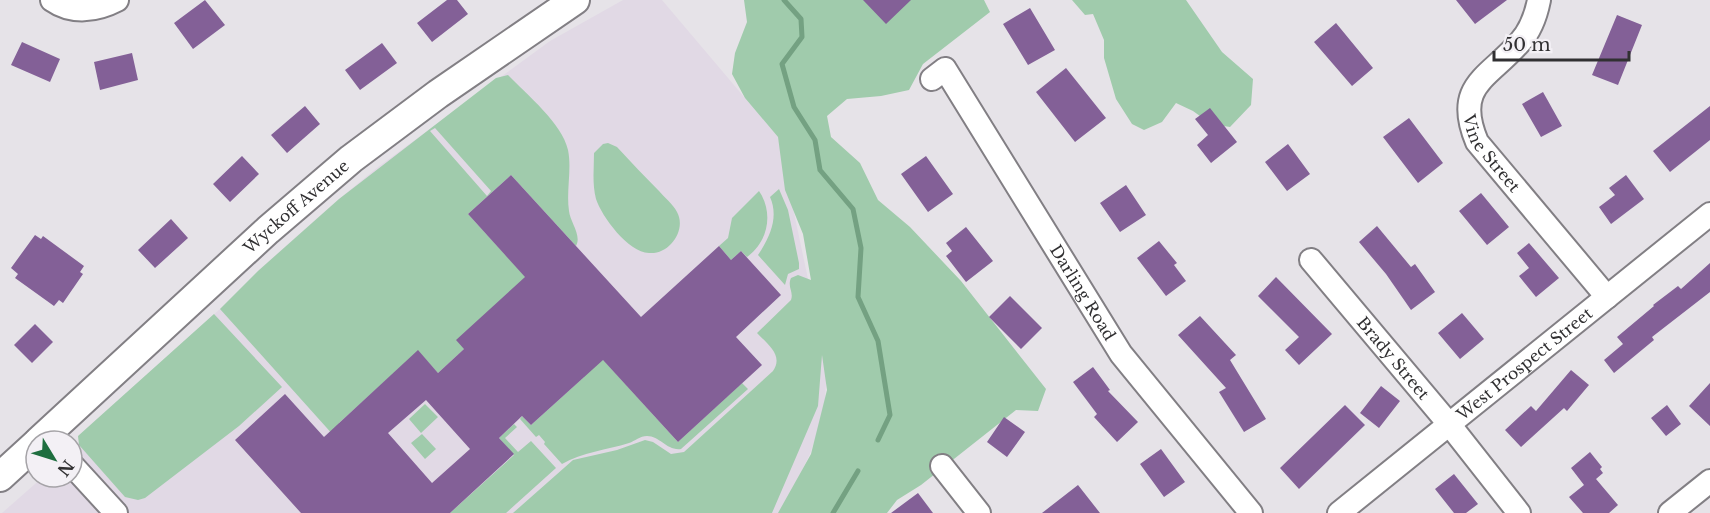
<svg xmlns="http://www.w3.org/2000/svg" width="1710" height="513" viewBox="0 0 1710 513" font-family="'Libre Baskerville',serif">
  <style>
    .built { fill: #e1d9e5 }
    .green { fill: #a0cbac; fill-rule: evenodd }
    .lines { fill: none; stroke-linecap: round; stroke-linejoin: round }
    .stream { stroke: #74a182; stroke-width: 5 }
    .building { fill: #836097; fill-rule: evenodd }
    .minor-casing { stroke: #827f84; stroke-width: 26 }
    .major-casing { stroke: #827f84; stroke-width: 32 }
    .minor { stroke: #fff; stroke-width: 22 }
    .major { stroke: #fff; stroke-width: 28 }
    .labels { text-anchor: middle; stroke-width: 6; stroke-linejoin: round; paint-order: stroke }
    .street-label { font-size: 16px; fill: #313032; stroke: #f3f0f5 }
  </style>
  <rect width="100%" height="100%" fill="#e6e3e8"/>
  <path class="built" d="M623 0H662L778 137 827 369 824 413 810 454 781 513H2L43 477H72V449L81 440 87 428 220 309 258 271 339 199 378 167 550 41Z"/>
  <path class="green" d="M744 0H984L990 12 923 64 909 90 881 96 847 99 827 116 831 137 860 163 878 200 910 227 961 281 1046 389 1038 411 1016 410 921 485 897 500 887 513H778L811 454 827 390 822 355 818 406 772 513H513L573 460 617 450 645 440 653 442 671 454 684 452 773 371C784 355 767 344 757 333L791 300C794 292 787 287 791 278L798 275 811 280 803 234 785 190 778 137 745 98 732 74 735 53 747 22Z
    M1072 0H1186L1222 52 1253 79 1251 105 1230 127 1211 124 1193 111 1176 103 1162 122 1144 130 1132 124 1116 99 1104 58V40L1093 14 1085 15Z
    M508 75C527 95 562 123 568 150 572 170 566 191 569 211 570 222 582 235 576 246L511 175 468 214 541 294 464 349 438 373 418 351 339 423 343 446 220 309 258 271 339 199 496 78ZM435 128 491 191 487 196 430 131Z
    M608 143 617 147C631 162 645 177 659 191 664 197 673 204 677 212 687 230 669 255 649 253 628 252 602 217 596 199 592 184 594 168 594 153L603 144Z
    M779 189 788 210 799 263V269L788 274 785 285 758 255C770 237 779 217 770 197Z
    M759 191C774 213 768 242 747 257L741 251 731 260 719 246 728 238 732 218Z
    M214 314 282 387 239 426 145 498 138 500 125 497 79 445 78 436Z
    M587 342 678 442 742 383 748 389 681 449C667 451 660 436 647 436 640 436 635 441 629 443 607 450 582 452 562 464L544 444 545 442 539 435 536 437 520 419 522 416 531 425 584 377Z
    M425 404 438 417 421 433 409 419Z
    M514 424 517 427 505 438 518 452 531 441 556 468 506 513H450L514 455 499 438Z
    M422 434 436 449 425 459 411 443Z"/>
  <g class="lines">
    <path class="stream" d="M784 0 801 19 802 37 782 64 794 107 815 140 820 170 853 209 861 248 858 297 878 341 890 415 878 440
      M833 513 858 471"/>
  </g>
  <path class="building" d="M205 0 225 25 193 49 174 23Z
    M447 0H457L468 14 432 42 417 23Z
    M863 0H911L886 24Z
    M1456 0H1507L1475 24Z
    M1030 8 1055 50 1028 65 1003 24Z
    M1617 15 1642 25 1618 85 1592 75Z
    M1336 23 1373 68 1352 86 1314 42Z
    M22 42 60 59 50 82 11 65Z
    M382 43 397 63 360 90 345 70Z
    M132 53 138 80 100 90 94 62Z
    M1066 68 1106 118 1075 142 1036 92Z
    M1543 92 1562 126 1541 137 1522 104Z
    M305 106 320 124 287 153 271 135Z
    M1710 106V140L1670 172 1653 151Z
    M1210 108 1237 142 1211 163 1197 145 1208 135 1195 119Z
    M1409 118 1443 163 1418 183 1383 137Z
    M1288 144 1310 174 1287 191 1265 162Z
    M242 156 259 174 230 202 213 184Z
    M926 156 953 194 928 212 901 174Z
    M511 175 641 317 719 246 731 260 741 251 781 295 736 337 762 365 678 442 603 360 531 425 522 416 499 438 514 454 450 513H301L235 440 285 394 324 437 418 350 438 373 464 349 456 340 525 277 468 214ZM426 400 470 449 432 483 388 433Z
    M1626 175 1644 199 1611 224 1599 207 1615 195 1609 188Z
    M1126 185 1146 215 1120 232 1100 203Z
    M1481 193 1509 227 1487 245 1459 211Z
    M171 219 188 238 155 268 138 250Z
    M1377 226 1411 267 1415 264 1435 292 1411 310 1386 274 1359 242Z
    M966 227 993 261 966 282 946 256 952 251 946 243Z
    M35 235 41 239 43 236 84 266 80 272 83 274 63 303 59 300 54 306 15 278 18 274 11 268Z
    M1159 241 1177 263 1174 265 1186 281 1166 296 1137 258Z
    M1529 243 1559 278 1536 297 1519 276 1529 268 1517 253Z
    M1710 263V292L1652 337 1654 340 1614 373 1604 360 1623 344 1617 337 1654 306 1653 305 1678 286 1681 289Z
    M1276 277 1332 334 1299 365 1285 350 1299 337 1258 296Z
    M1010 296 1042 328 1021 349 989 317Z
    M1462 313 1484 339 1460 359 1438 333Z
    M1200 316 1236 355 1230 360 1266 419 1244 432 1219 392 1226 388 1178 335Z
    M35 324 53 342 32 363 14 345Z
    M1093 367 1110 390 1108 391 1138 422 1117 442 1094 417 1097 414 1073 382Z
    M1571 370 1589 385 1567 411 1564 408 1521 447 1505 430 1531 406 1536 411Z
    M1710 383V426L1689 406Z
    M1381 386 1400 401 1379 428 1360 413Z
    M1345 405 1365 425 1299 489 1280 468Z
    M1667 405 1681 424 1666 436 1651 418Z
    M1004 417 1025 432 1007 457 987 442Z
    M1161 449 1185 482 1164 497 1140 464Z
    M1590 452 1602 467 1600 469 1603 473 1596 479 1618 505 1609 513H1583L1569 497 1584 485 1571 468Z
    M1454 474 1478 504 1466 513H1454L1435 489Z
    M1078 485 1100 513H1042Z
    M918 493 933 513H891Z"/>
  <g class="lines">
    <defs>
      <g id="minor">
        <path d="M52 0C72 14 96 11 117 0"/>
        <path id="s1" d="M1539 0C1536 15 1531 30 1520 42 1489 78 1453 85 1477 142L1607 297"/>
        <path id="s2" d="M932 79 945 69 1121 354 1251 513"/>
        <path id="s3" d="M1311 260 1449 424 1519 513"/>
        <path d="M72 465 116 513"/>
        <path d="M942 466 979 513"/>
        <path id="s4" d="M1339 513 1710 214"/>
        <path d="M1670 513 1710 481"/>
      </g>
      <g id="major">
        <path id="s5" d="M39 441 268 230 351 159 438 94 575 0"/>
        <path d="M0 477 36 444"/>
      </g>
    </defs>
    <use href="#minor" class="minor-casing"/>
    <use href="#major" class="major-casing"/>
    <use href="#minor" class="minor"/>
    <use href="#major" class="major"/>
  </g>
  <g class="labels">
    <g class="street-label">
      <text dy="6" stroke="none"><textPath href="#s1" startOffset="184">Vine Street</textPath></text>
      <text dy="6" stroke="none"><textPath href="#s5" startOffset="348">Wyckoff Avenue</textPath></text>
      <text dy="6" stroke="none"><textPath href="#s2" startOffset="279">Darling Road</textPath></text>
      <text dy="6" stroke="none"><textPath href="#s3" startOffset="128">Brady Street</textPath></text>
      <text dy="6" stroke="none"><textPath href="#s4" startOffset="238">West Prospect Street</textPath></text>
    </g>
  </g>
  <g transform="translate(54 459) rotate(128)"><circle r="28" fill="#f3f0f5" stroke="#a5a3a7" stroke-width="1.5"/>
  <path d="M0-4.5L10 22L0 15L-10 22Z" fill="#1e6e3f"/>
  <text y="-9" font-size="16" font-weight="bold" text-anchor="middle" fill="#313032">N</text>
  </g>
  <path d="M1494 51v9h135v-9" fill="none" stroke="#313032" stroke-width="3"/>
  <text x="1503" y="51" font-size="18" fill="#313032" stroke="#f3f0f5" stroke-width="4.5" paint-order="stroke">50 m</text>
</svg>
